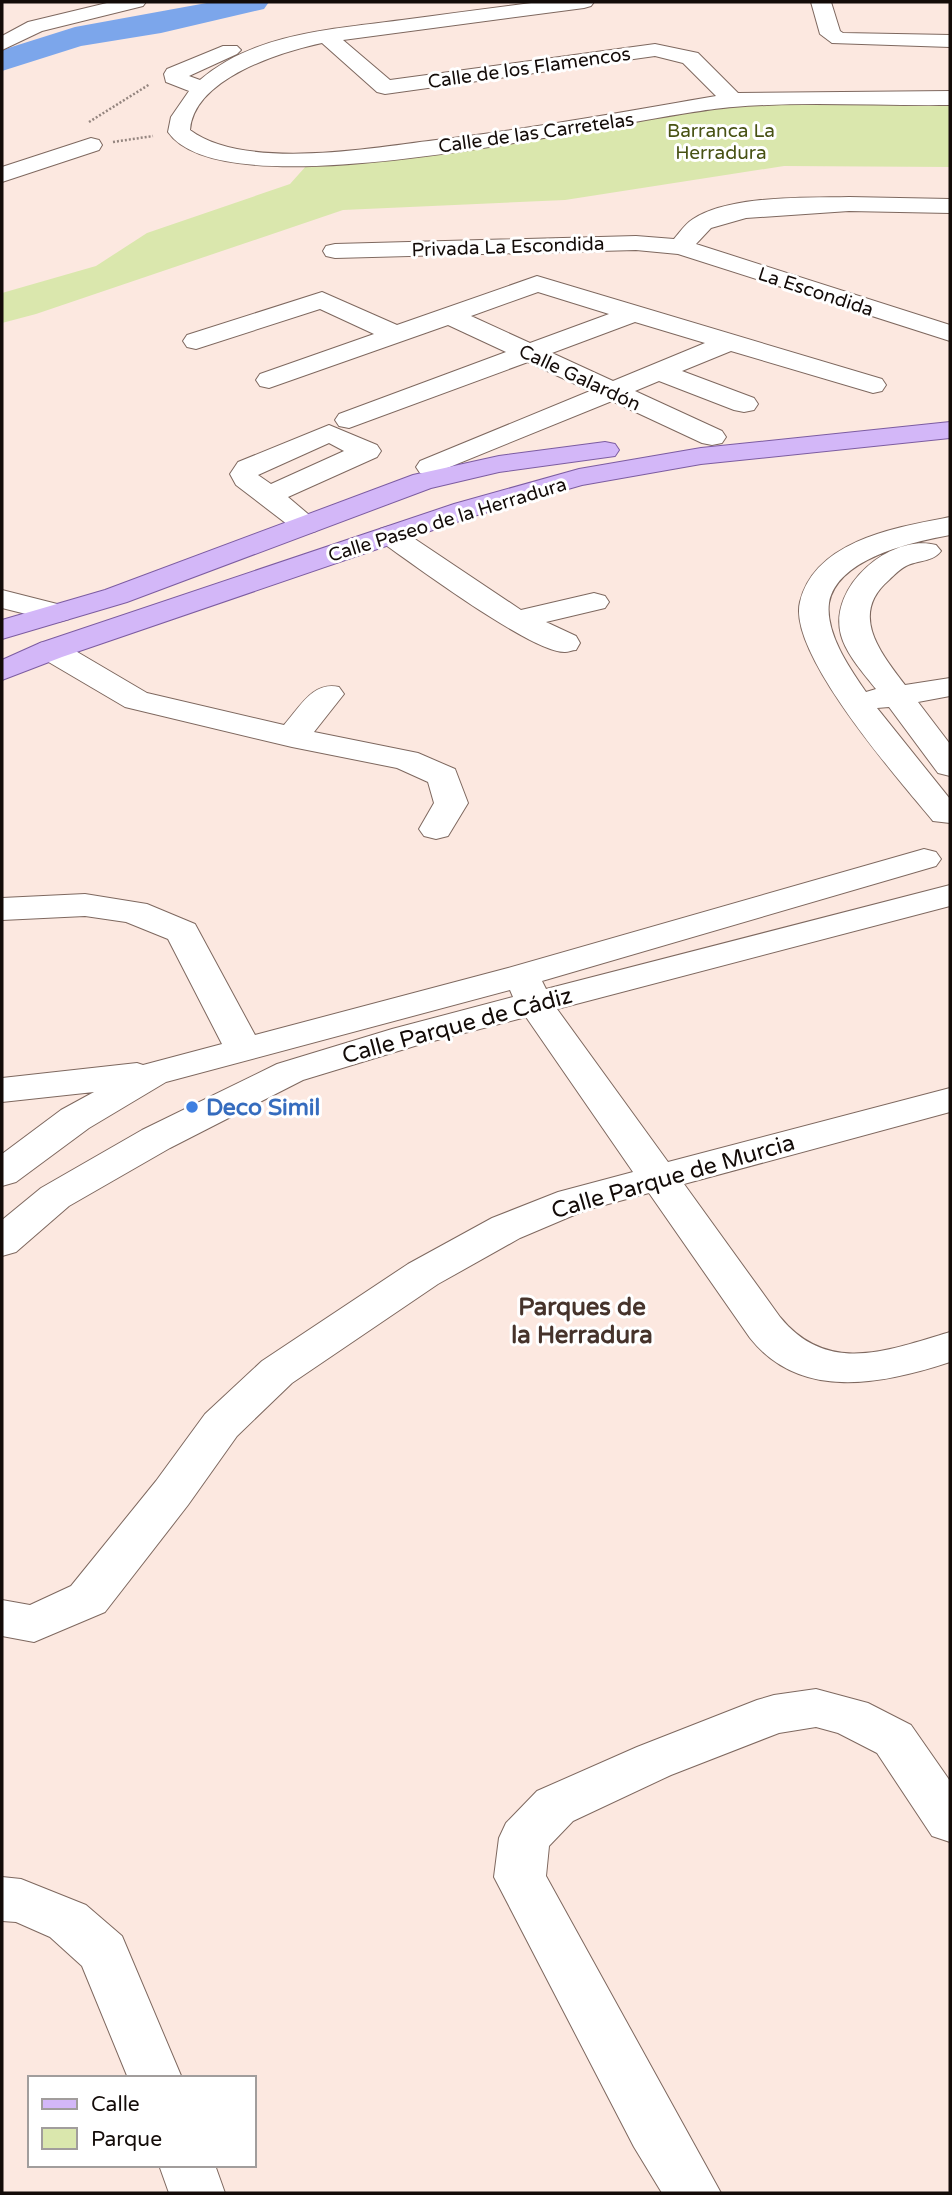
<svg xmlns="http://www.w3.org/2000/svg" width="952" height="2195" viewBox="0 0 952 2195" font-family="'Varela Round',sans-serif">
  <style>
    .green { fill: #dae7ad }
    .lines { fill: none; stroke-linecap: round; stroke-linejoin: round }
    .river { fill: #7ca6eb; fill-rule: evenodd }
    .minor-casing { stroke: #7e685f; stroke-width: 2 }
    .major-casing { stroke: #7c5ca1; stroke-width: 2 }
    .path { stroke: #94857f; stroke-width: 2.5; stroke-dasharray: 2 2; stroke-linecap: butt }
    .minor { fill: #fff; fill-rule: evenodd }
    .major { fill: #d3b7f8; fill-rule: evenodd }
    .shop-dot { fill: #3f7fe0; stroke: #fff; stroke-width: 2.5 }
    .labels { text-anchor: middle; stroke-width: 6; stroke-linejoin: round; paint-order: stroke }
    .far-street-label { font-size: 19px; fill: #130b08; stroke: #fff }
    .far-park-label { font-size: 19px; fill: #485214; stroke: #fff }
    .street-label { font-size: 23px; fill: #130b08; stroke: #fff }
    .shop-label { font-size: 23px; font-weight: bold; fill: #366cbe; stroke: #fff; text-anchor: start }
    .neighbourhood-label { font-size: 24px; font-weight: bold; fill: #46332b; stroke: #fff }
  </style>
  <rect width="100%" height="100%" fill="#fce8e0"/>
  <path class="green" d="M950 102V167L784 166 565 200 343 210 36 314 2 323V293L96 266 147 233 290 184 307 165 731 105Z"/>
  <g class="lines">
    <path class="river" d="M212 2H269L264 9 161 33 81 46 2 71V50L75 27Z"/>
    <defs>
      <path id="minor" d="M111 2H146L143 6 42 31 2 50V36L28 22Z
        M539 2H594L591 6 584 8 343 40 390 80 655 44 698 53 738 93 950 91V105C878 106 805 101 733 107 634 114 228 219 168 132L171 117 189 91 166 82 164 74 167 69 223 46H237L241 50 237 54 189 76 200 80C254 33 334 29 402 20 447 14 493 8 539 2ZM322 43 377 92 385 94 655 56 683 63 716 96C623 112 530 129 436 140 371 148 245 171 190 130 194 78 281 52 322 43Z
        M811 2H831L840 31 843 33 950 35V47L832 43 820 34Z
        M91 138 99 140 102 145 99 150 2 182V167Z
        M849 197 950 199V213L849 211 746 218 711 228 696 244 950 325V341L678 254 636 250 335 258 326 256 323 251 326 246 335 244 636 236 674 239C680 232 685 224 693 219 730 195 805 198 849 197Z
        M537 276 882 379 886 385 882 391 873 393 731 351 682 371 754 398 758 404 754 410 744 412 734 410 659 381 635 391 722 431 726 437 722 443 712 445 702 443 612 401 430 475 420 473 416 467 420 461 590 391 528 362 349 428 339 426 335 420 339 414 506 352 448 325 269 388 260 386 256 380 260 374 374 334 320 309 196 349 187 347 183 341 187 335 322 292 397 325ZM538 292 609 314 530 343 471 316ZM635 322 705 343 613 381 552 353Z
        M329 425 377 445 381 451 377 457 288 497 321 525 316 531 306 534 296 531 236 485 230 474 238 462ZM329 443 344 451 271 484 258 475Z
        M950 517V535C913 542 837 558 829 603 825 633 850 669 866 692L876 689C864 674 846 654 841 635 828 586 891 533 936 545L941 551C933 562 918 560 906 566 900 569 894 575 889 580 849 614 880 652 905 685L950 678V696L918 702 950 744V776L938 773 889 707 877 708 950 799V823L933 821C900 781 787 653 800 602 815 540 898 527 950 517Z
        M390 526 400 529 521 610 594 593 605 596 609 602 605 608 546 622 576 636 580 643 576 650C572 650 569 652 565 652 532 653 413 564 380 541L375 535 380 529Z
        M2 590 69 607 73 613 69 619 58 622 2 608Z
        M51 641 62 643 147 693 284 725C300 707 313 681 339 687L344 694 314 732 418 753 455 769 468 803 448 836 436 839 424 836 419 829 434 803 428 782 397 768 292 747 125 707 40 657 35 650 40 643Z
        M924 849 936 852 941 859 936 866 542 981 546 989 950 885V906L557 1009 668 1162 950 1088V1112L684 1184 780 1317C828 1376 889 1350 950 1332V1362C883 1384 801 1402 750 1338L649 1193 586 1210 520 1238 438 1284 292 1383 237 1436 188 1505 105 1612 34 1642 2 1636V1600L30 1605 71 1586 156 1481 205 1414 262 1361 408 1264 492 1218 558 1192 633 1172 526 1017 418 1045 303 1080 170 1148 69 1206 16 1252 2 1256V1220L41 1188 142 1130 277 1064 392 1029 513 997 510 990 166 1082 89 1128 16 1182 2 1186V1154L61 1110 94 1092 2 1102V1078L137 1063 143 1065 222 1044 168 939 126 922 85 916 2 920V898L85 894 147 904 195 924 255 1035 508 968Z
        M816 1689 868 1703 911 1725 950 1781V1842L932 1836 877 1753 838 1733 816 1727 779 1733 671 1775 573 1821 549 1846 546 1876 721 2193H662L634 2147 494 1877 499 1838 506 1823 537 1791 637 1747 757 1700 774 1695Z
        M2 1877 21 1879 86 1905 122 1936 182 2078H128L82 1966 50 1937 16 1922 2 1921Z
        M159 2165H215L225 2193H169Z"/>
      <path id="major" d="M950 422V438L701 464 582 485 474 516 62 657 2 680V660L40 643 454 504 579 469 701 448Z
        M605 442 615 444 619 450 615 456 499 472 431 488 127 602 2 639V620L105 590 413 475 499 456Z"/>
    </defs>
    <use href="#minor" class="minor-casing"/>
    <use href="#major" class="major-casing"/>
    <path class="path" d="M89 122 150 84
      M113 142 153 136"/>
    <use href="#minor" class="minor"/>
    <use href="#major" class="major"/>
  </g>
  <circle class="shop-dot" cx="192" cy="1107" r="7"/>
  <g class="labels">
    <g class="far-street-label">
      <text transform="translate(529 67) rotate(-8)" y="7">Calle de los Flamencos</text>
      <text transform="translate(536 132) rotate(-8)" y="7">Calle de las Carretelas</text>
      <text transform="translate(508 246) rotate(-2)" y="7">Privada La Escondida</text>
      <text transform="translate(816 291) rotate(18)" y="7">La Escondida</text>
      <text transform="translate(580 377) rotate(25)" y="7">Calle Galardón</text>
      <text transform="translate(447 519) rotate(-17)" y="7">Calle Paseo de la Herradura</text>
    </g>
    <g class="far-park-label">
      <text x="721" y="137">Barranca La<tspan x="721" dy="22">Herradura</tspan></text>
    </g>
    <g class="street-label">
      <text transform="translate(457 1025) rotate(-15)" y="8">Calle Parque de Cádiz</text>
      <text transform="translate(673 1176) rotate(-16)" y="8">Calle Parque de Murcia</text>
    </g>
    <g class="shop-label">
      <text x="206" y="1115">Deco Simil</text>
    </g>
    <g class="neighbourhood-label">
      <text x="582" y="1315">Parques de<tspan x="582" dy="28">la Herradura</tspan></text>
    </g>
  </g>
  <rect width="952" height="2195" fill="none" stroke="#130b08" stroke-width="7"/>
  <rect x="28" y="2076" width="228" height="91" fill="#ffffff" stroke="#a19d9c" stroke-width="2"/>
  <rect x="42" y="2099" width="35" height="10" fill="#d3b7f8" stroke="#a19d9c" stroke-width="2"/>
  <text x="91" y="2111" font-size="21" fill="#130b08">Calle</text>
  <rect x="42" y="2128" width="35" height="21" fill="#dae7ad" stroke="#a19d9c" stroke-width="2"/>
  <text x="91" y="2146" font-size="21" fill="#130b08">Parque</text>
</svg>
